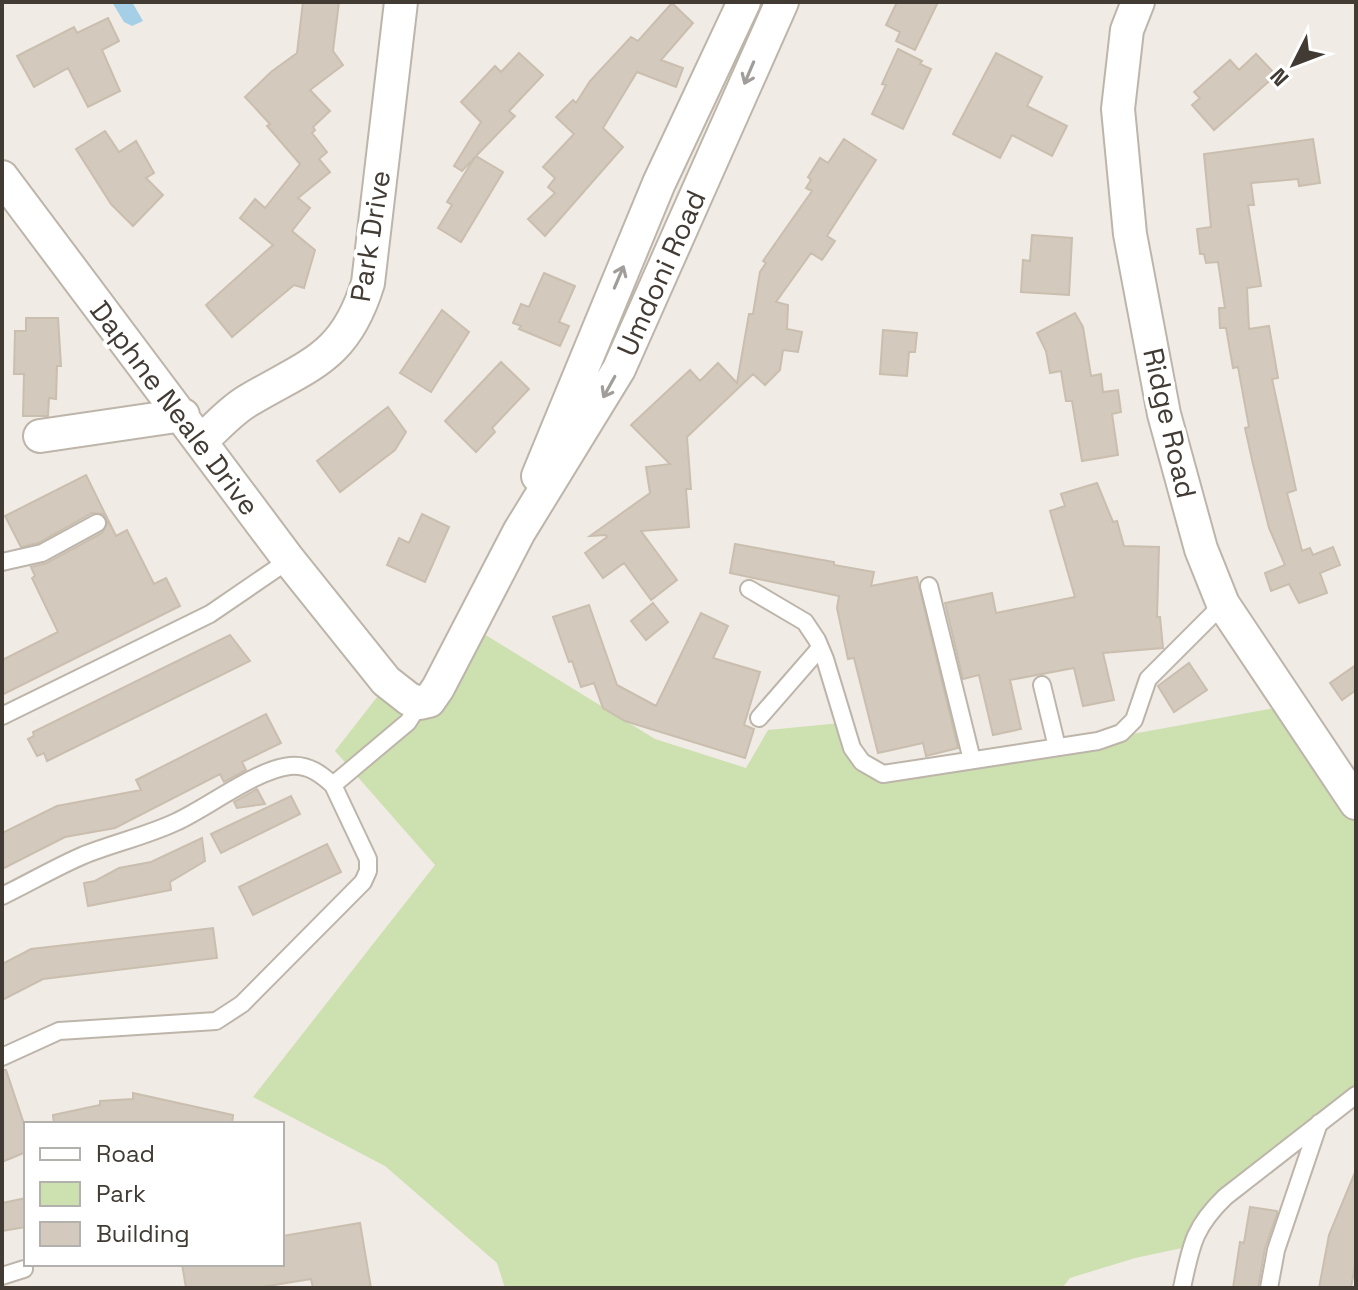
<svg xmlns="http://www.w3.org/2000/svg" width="1358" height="1290" viewBox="0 0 1358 1290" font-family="'Space Grotesk',sans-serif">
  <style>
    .green { fill: #cde0b0 }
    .water { fill: #a5cfe7 }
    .building { fill: #d3c9bd; stroke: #cabeae; stroke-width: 2 }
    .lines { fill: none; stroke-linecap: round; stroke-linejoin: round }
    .lane-casing { stroke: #bdb5aa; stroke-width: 20 }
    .street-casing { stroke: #bdb5aa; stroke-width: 36 }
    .lane { stroke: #fff; stroke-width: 16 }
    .street { stroke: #fff; stroke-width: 32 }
    .oneway { stroke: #a09d9a }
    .labels { text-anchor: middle; stroke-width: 8; stroke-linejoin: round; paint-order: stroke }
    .street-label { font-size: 28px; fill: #413b34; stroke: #fff }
  </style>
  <rect width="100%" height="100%" fill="#f0ebe4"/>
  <path class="green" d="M471 626 655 739 746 768 768 730 841 723 862 767 973 763 1286 706 1356 808V1088L1221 1195 1187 1247 1135 1258 1070 1278 1062 1288H505L497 1263 385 1166 253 1097 435 865 335 751 388 683 409 702Z"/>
  <path class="water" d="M112 2H132L143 21 132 26 124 22Z"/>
  <path class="building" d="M303 2H339L333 51 343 65 310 90 330 111 313 127 315 130 312 133 327 152 319 159 330 172 298 198 310 208 292 231 315 250 304 288 294 285 232 337 206 305 273 245 240 218 255 199 265 208 300 164 267 126 270 124 245 97 271 72 297 53Z
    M897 2H938L915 50 896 41 900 32 886 25Z
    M672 3 693 23 661 60 683 68 676 87 637 72 603 128 623 147 545 236 528 219 555 193 548 187 555 178 543 167 574 134 556 117 573 100 576 103 590 81 631 37 638 41Z
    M108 18 119 41 102 50 120 91 88 107 68 68 34 87 17 56 74 27 77 33Z
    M898 49 922 61 920 64 931 69 903 129 872 114 886 85 882 84Z
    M519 53 543 75 509 111 515 116 476 156 503 172 461 242 438 228 452 205 447 202 475 157 462 171 454 166 481 122 461 102 495 66 501 72Z
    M996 53 1042 77 1027 106 1067 126 1052 156 1012 135 1000 158 953 134Z
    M1256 54 1276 75 1214 130 1192 105 1200 98 1194 92 1230 60 1239 70Z
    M105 131 119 152 136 141 154 173 146 178 163 195 133 226 111 204 76 149Z
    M844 139 876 160 827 236 835 241 822 260 811 253 776 302 788 305 787 329 802 332 798 352 783 350 780 370 765 385 753 374 687 437 691 489H686L689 527 641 531 677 580 651 600 624 563 603 578 585 553 607 537 606 535 590 536 650 493 646 467 670 464 631 425 690 370 700 381 718 363 737 383 749 314H753L760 272 766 263 763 261 812 191 806 188 811 180 808 177 820 158 828 163Z
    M1313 139 1320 183 1299 186 1298 179 1251 183 1254 205H1248L1261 286 1247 288 1249 329 1269 326 1278 378 1272 379 1296 490 1287 493 1302 551 1310 548 1313 555 1333 547 1340 565 1320 573 1327 593 1299 603 1289 584 1271 591 1265 573 1285 565 1269 528 1253 464 1245 428 1249 427 1238 367 1233 368 1226 328H1220L1219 308H1225L1218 262 1206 263 1204 254H1200L1197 229 1211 227 1204 154Z
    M1032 235 1072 238 1069 295 1021 292 1023 260 1030 261Z
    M544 273 575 286 559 322 569 326 560 346 519 329 521 326 513 323 521 304 529 307Z
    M442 310 469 332 431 392 400 373Z
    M1075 313 1083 327 1091 376 1101 374 1103 392 1118 390 1121 412 1112 414 1118 455 1082 461 1072 401H1066L1061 371 1050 373 1046 351 1037 333Z
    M26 318H58L61 366H57L56 399 49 398 48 416H23L24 374H14L15 331H26Z
    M883 330 917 333 915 352H909L907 376 880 374Z
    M501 362 529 389 492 428 495 432 476 452 445 421Z
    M388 407 406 432 395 450 340 492 317 461Z
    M86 475 116 536 127 530 154 584 166 578 180 606 2 695V660L58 632 32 578 35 576 31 567 47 563 102 533 108 522 103 514 92 513 38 543 21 547 5 516Z
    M1097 483 1113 522 1117 521 1124 546 1159 547 1157 617H1160L1163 648 1103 653 1114 700 1083 706 1074 668 1010 680 1021 729 993 735 979 675 963 679 945 603 992 593 996 613 1075 597 1050 511 1065 506 1061 494Z
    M422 514 449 527 425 582 387 565 399 538 409 543Z
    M735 544 834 562V565L874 572 871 586 917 577 958 748 926 756 923 743 878 753 854 658 848 659 837 608 839 596 730 573Z
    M653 603 668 622 646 640 631 621Z
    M589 605 617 685 656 706 701 613 728 626 713 658 760 672 744 725 754 729 745 758 625 721 603 708 594 683 581 687 572 661 569 662 553 617Z
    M230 635 250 661 47 761 44 753 37 756 28 739 34 736 33 732Z
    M1189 663 1207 690 1174 712 1158 686Z
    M1356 665V690L1342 700 1330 683Z
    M266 714 281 743 242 762 246 770 224 782 220 774 115 828 65 837 2 869V833L57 806 141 790 136 780Z
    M257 789 265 804 237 808 234 802Z
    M291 796 300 814 221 853 211 834Z
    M202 838 205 861 170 882 171 890 88 906 84 883 95 881 119 868 151 862Z
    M327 844 341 872 253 915 239 887Z
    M213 928 217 958 43 979 2 1000V964L31 949Z
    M2 1070H6L26 1130V1152L2 1162Z
    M133 1093 233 1115 232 1124H54L53 1115 100 1105V1101L133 1099Z
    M1356 1170V1260L1351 1288H1319L1329 1235Z
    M26 1198V1227L2 1231V1203Z
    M1250 1207 1277 1211V1214L1265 1248 1258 1288H1233L1240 1242 1244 1243Z
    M360 1223 371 1288H313L311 1279 256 1288H186L182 1264H282V1236Z"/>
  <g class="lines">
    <defs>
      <path id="lane" d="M2 562 42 553 97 523
        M929 586 972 760
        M749 589 805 622 817 640 825 659 852 748 862 762 883 774 1098 741 1121 733 1134 720 1148 679 1223 604
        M1042 685 1057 747
        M2 716 210 614 289 560
        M759 718 820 648
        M2 896C29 883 56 867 84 855 114 843 146 836 176 822 207 808 257 769 290 766 308 764 321 774 333 785L408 722 420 703
        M2 1057 59 1031 216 1021 242 1004 363 882 368 871V859L333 785
        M2 1276 24 1269
        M1182 1288C1191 1246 1193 1228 1225 1197L1356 1095
        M1269 1288 1276 1250 1319 1123"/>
      <path id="street" d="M1138 2 1127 30 1118 109 1130 234 1164 414 1201 549 1223 604 1356 803
        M2 177 289 560 386 681 409 699 420 703 429 701 438 688 519 532 619 369 782 2
        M40 436 183 415
        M201 441C216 428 231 410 249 400 310 364 345 358 368 283L401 2
        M538 476 659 183 744 2"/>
    </defs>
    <use href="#lane" class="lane-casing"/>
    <use href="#street" class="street-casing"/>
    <use href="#lane" class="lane"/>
    <use href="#street" class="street"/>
  </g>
  <defs><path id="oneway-shaft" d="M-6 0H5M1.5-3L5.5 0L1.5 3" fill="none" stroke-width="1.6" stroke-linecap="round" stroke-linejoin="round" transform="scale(2)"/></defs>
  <g class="oneway">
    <use href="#oneway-shaft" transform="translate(749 73) rotate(113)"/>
    <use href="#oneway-shaft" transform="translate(619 277) rotate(-67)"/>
    <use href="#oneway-shaft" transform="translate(609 387) rotate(119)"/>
  </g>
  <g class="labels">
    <g class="street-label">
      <text transform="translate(370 236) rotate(-81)" y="10">Park Drive</text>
      <text transform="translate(661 273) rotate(-66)" y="10">Umdoni Road</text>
      <text transform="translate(175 408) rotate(53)" y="10">Daphne Neale Drive</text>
      <text transform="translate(1170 423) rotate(77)" y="10">Ridge Road</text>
    </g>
  </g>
  <rect width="1358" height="1290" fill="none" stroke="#413b34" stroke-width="8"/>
  <rect x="24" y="1122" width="260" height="144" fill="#ffffff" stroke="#b3b1ae" stroke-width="2"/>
  <rect x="40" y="1148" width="40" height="12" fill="#ffffff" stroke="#b3b1ae" stroke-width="2"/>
  <text x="96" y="1162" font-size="24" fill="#413b34">Road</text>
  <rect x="40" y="1182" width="40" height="24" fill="#cde0b0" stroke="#b3b1ae" stroke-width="2"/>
  <text x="96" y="1202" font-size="24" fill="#413b34">Park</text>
  <rect x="40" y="1222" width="40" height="24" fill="#d3c9bd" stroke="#b3b1ae" stroke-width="2"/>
  <text x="96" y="1242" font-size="24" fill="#413b34">Building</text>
  <g transform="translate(1294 64) rotate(228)" stroke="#ffffff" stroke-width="6" paint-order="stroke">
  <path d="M0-6L14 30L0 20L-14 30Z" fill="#413b34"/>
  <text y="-12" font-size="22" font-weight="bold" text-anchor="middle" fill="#413b34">N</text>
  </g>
</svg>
